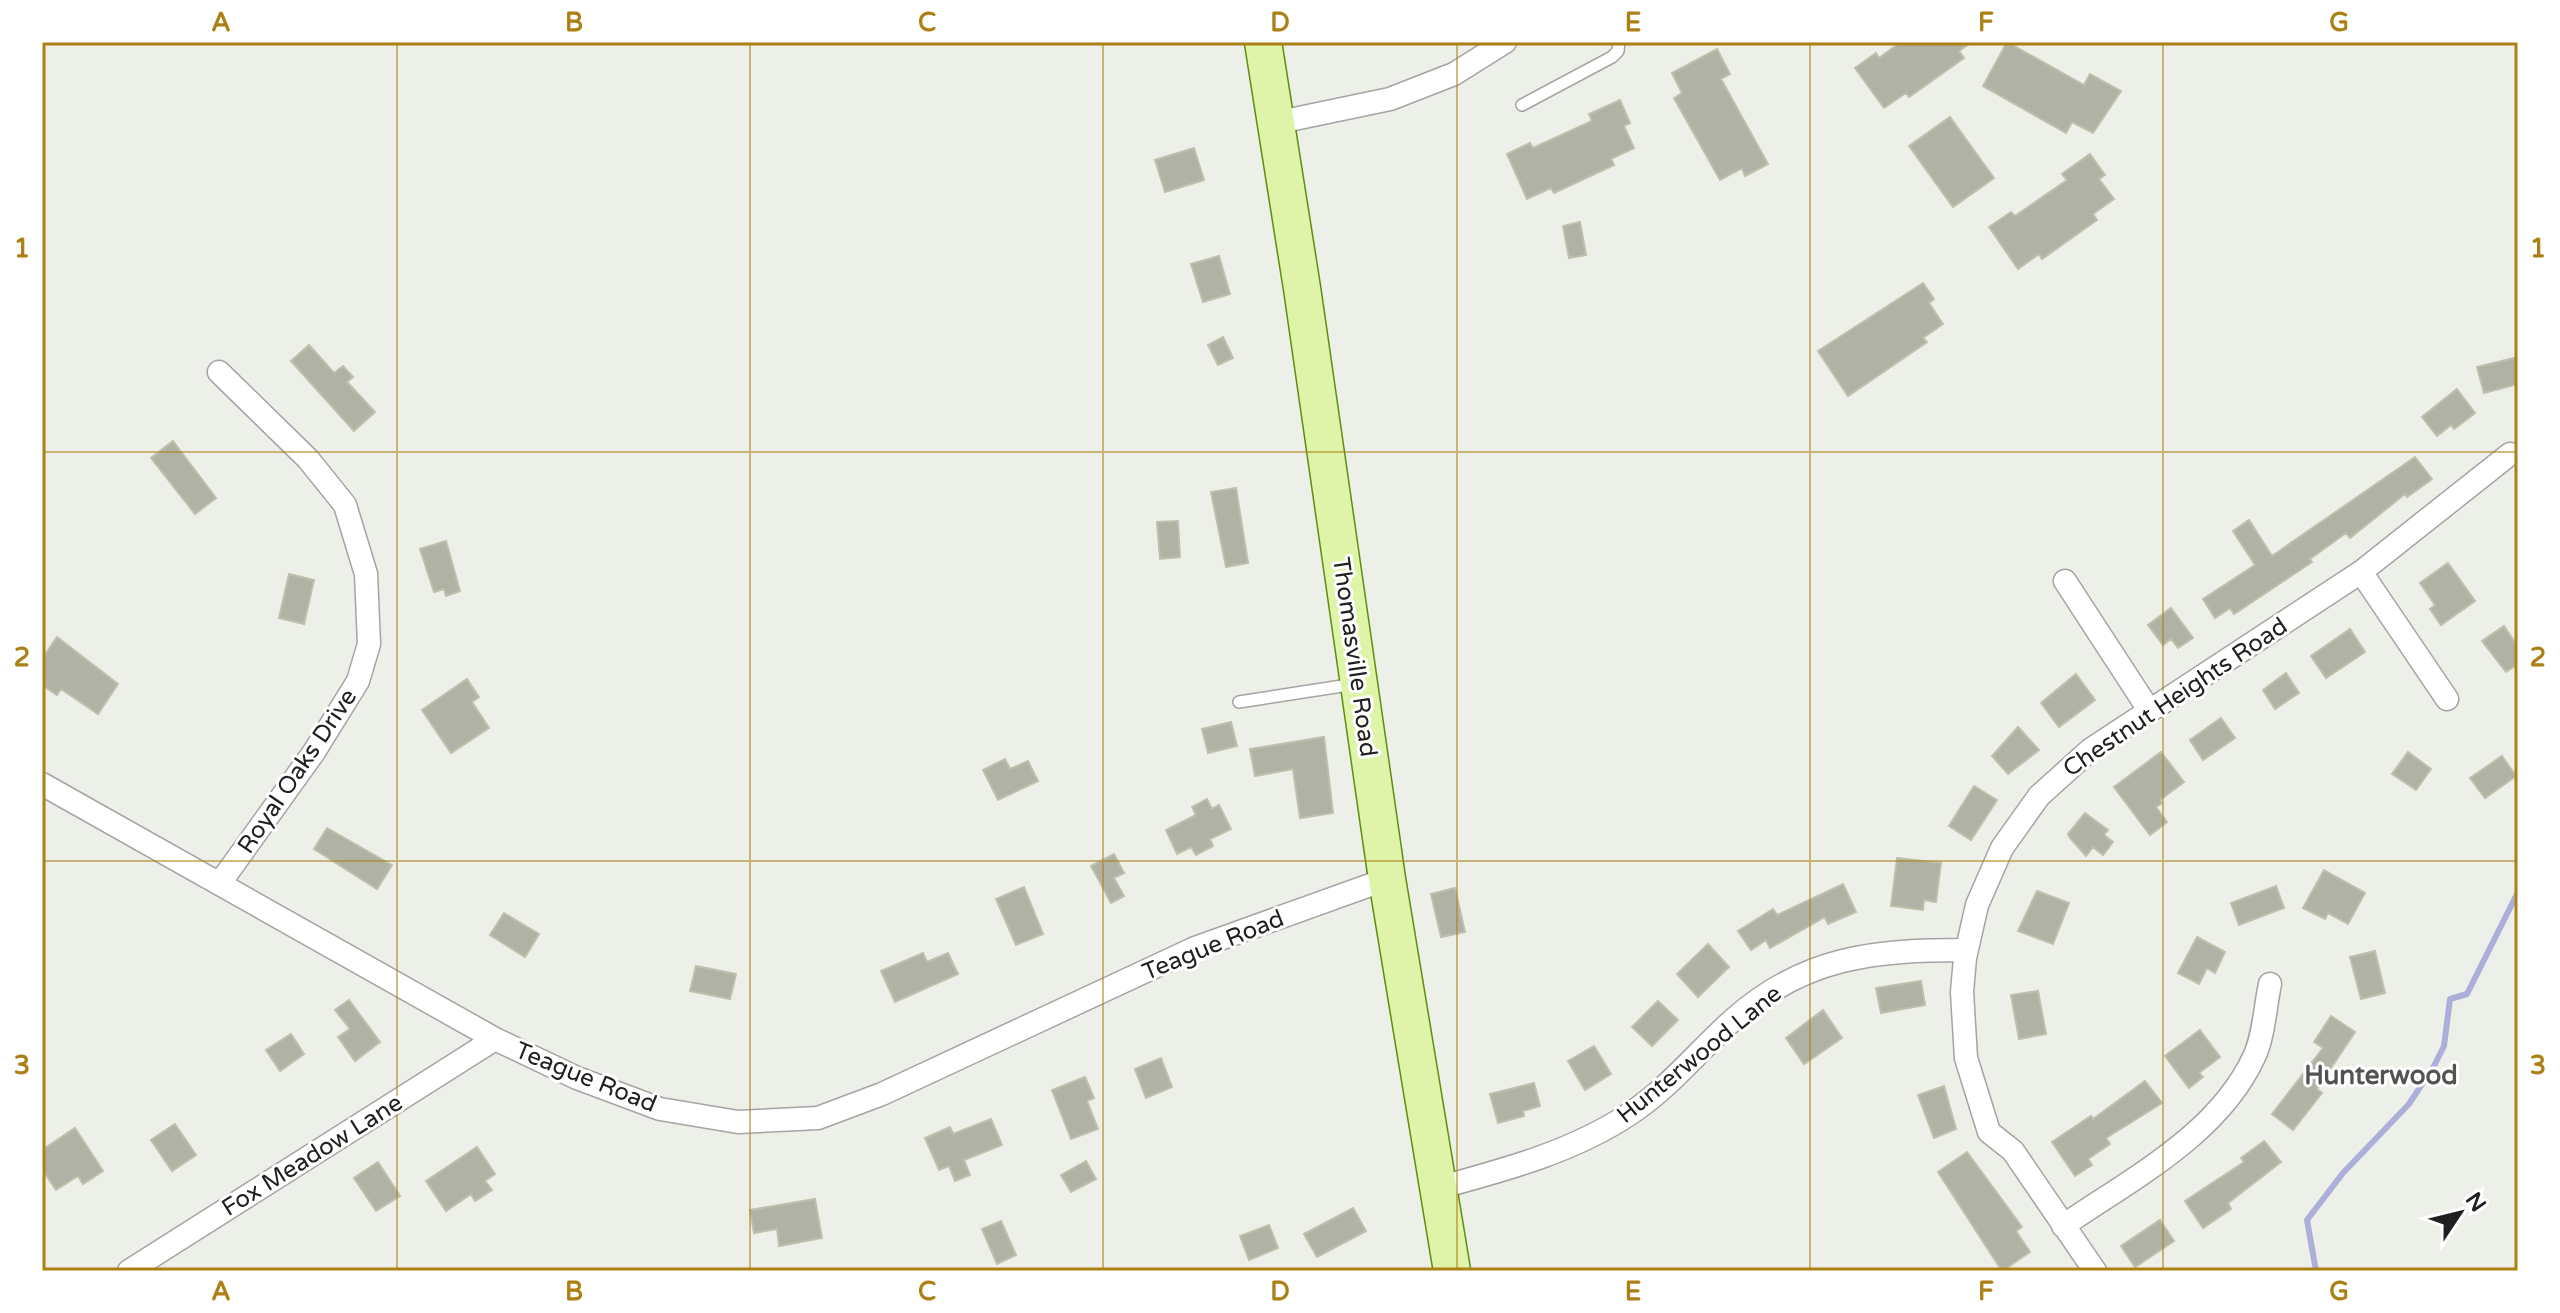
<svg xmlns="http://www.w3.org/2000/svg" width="2560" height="1313" viewBox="0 0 2560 1313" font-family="'Varela Round',sans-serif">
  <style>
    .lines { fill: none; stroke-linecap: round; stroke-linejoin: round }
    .stream { stroke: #acafd9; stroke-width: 6 }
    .building { fill: #b0b2a6; stroke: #bdc0ab; stroke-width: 2 }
    .service-casing { stroke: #a4a4a4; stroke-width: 14 }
    .minor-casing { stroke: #a4a4a4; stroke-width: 25 }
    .primary-casing { stroke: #5e8d0f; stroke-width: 39 }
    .service { stroke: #fff; stroke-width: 11 }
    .minor { stroke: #fff; stroke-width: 22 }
    .primary { stroke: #dff3a9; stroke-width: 36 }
    .grid { fill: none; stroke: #ac8015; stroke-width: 2; stroke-opacity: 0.55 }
    .labels { text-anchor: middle; stroke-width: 6; stroke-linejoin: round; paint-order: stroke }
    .street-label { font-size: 24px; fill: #202020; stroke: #fff }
    .neighbourhood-label { font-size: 26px; font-weight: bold; fill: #535353; stroke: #fff }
    .neatline { fill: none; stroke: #ac8015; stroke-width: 3 }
    .grid-label { font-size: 26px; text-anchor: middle; font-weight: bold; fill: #ac8015 }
  </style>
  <rect width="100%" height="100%" fill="#edf0e8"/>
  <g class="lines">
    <path class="stream" d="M2316 1271 2307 1220 2343 1173 2409 1104 2434 1066 2444 1046 2450 999 2467 994 2518 892"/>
  </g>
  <path class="building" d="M1901 42H1972L1959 51 1964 58 1909 97 1906 93 1884 108 1855 68 1876 53 1879 58Z
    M2007 42 2084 85 2090 74 2121 91 2093 133 2072 122 2066 133 1983 86Z
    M1717 49 1730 74 1721 79 1768 164 1745 176 1742 168 1720 180 1674 98 1682 93 1672 73Z
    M1620 100 1630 123 1624 126 1634 148 1611 159 1614 165 1554 193 1551 188 1527 199 1507 154 1530 143 1533 148 1592 121 1589 114Z
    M1950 117 1994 178 1953 207 1909 146Z
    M1194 148 1204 180 1165 192 1155 160Z
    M2090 154 2105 175 2099 179 2114 199 2093 214 2097 220 2042 259 2039 254 2018 269 1989 227 2011 212 2015 216 2067 180 2062 174Z
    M1580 222 1586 255 1569 258 1563 226Z
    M1219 256 1230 294 1203 302 1191 264Z
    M1923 283 1934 299 1929 303 1943 324 1923 338 1927 342 1848 396 1818 351Z
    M1223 337 1233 358 1218 365 1208 345Z
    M309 345 334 373 343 366 353 377 347 382 375 412 354 431 291 361Z
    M2518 357V384L2484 393 2477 367Z
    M2457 389 2475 413 2454 429 2451 425 2437 436 2422 417Z
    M173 441 216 498 195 514 151 458Z
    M2415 457 2432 479 2407 497 2405 494 2350 538 2346 533 2310 559 2312 562 2234 614 2230 608 2215 618 2203 599 2255 565 2233 531 2249 520 2272 556Z
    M1236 488 1248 563 1226 567 1211 492Z
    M1178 521 1180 557 1160 559 1157 522Z
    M446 541 460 591 446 596 444 589 434 592 420 549Z
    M2448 563 2475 601 2441 625 2430 609 2435 605 2420 583Z
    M289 574 314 580 304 624 279 618Z
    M2171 608 2193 638 2178 648 2171 639 2163 645 2148 625Z
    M2504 626 2518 647V664L2506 672 2482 641Z
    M2350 629 2365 652 2326 678 2311 656Z
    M57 637 118 684 98 714 61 689 57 695 42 685V659Z
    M2286 673 2299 693 2275 709 2263 690Z
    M2076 674 2095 700 2059 727 2041 703Z
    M467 679 479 697 472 702 489 728 451 753 422 710Z
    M2221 718 2235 738 2203 760 2190 740Z
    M1231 722 1237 746 1208 753 1202 729Z
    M2018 727 2039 750 2008 774 1992 756Z
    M1324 737 1333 813 1300 818 1293 769 1255 776 1250 749Z
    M2161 752 2184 782 2160 800 2162 803 2156 807 2167 822 2150 835 2114 787Z
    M2408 752 2431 769 2416 790 2392 774Z
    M2502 756 2516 776 2485 798 2470 778Z
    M1005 759 1010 769 1028 761 1038 781 998 800 983 770Z
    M1974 786 1997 800 1971 840 1949 826Z
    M1207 799 1212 809 1219 805 1231 829 1210 839 1213 846 1196 855 1191 847 1177 854 1166 830 1196 815 1192 807Z
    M2085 813 2108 830 2104 835 2113 842 2103 855 2093 847 2086 856 2070 838 2068 834Z
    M327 828 392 865 377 889 314 849Z
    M1114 854 1124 873 1114 878 1124 896 1111 903 1091 866Z
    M1897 858 1941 863 1936 902 1924 900 1923 910 1891 906Z
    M2324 870 2365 893 2348 924 2328 913 2325 919 2303 908Z
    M1843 884 1856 912 1828 924 1825 917 1770 948 1766 940 1751 950 1738 931 1773 909 1777 915Z
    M2276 886 2284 908 2239 925 2231 903Z
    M1024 887 1043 934 1016 945 996 899Z
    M1455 888 1465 932 1441 937 1431 894Z
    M2037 891 2069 903 2053 944 2018 931Z
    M504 913 539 934 525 957 490 935Z
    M2197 937 2225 952 2215 973 2207 968 2199 984 2178 973Z
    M1708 944 1729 967 1698 997 1677 974Z
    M2375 951 2385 993 2361 999 2350 957Z
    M923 953 927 962 948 953 958 974 895 1002 881 971Z
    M696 966 736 974 730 999 690 991Z
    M1921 981 1925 1005 1881 1013 1876 988Z
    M2038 991 2046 1034 2019 1039 2011 995Z
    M349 1000 380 1042 355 1061 338 1037 350 1029 335 1010Z
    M1658 1001 1678 1020 1652 1046 1632 1027Z
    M1823 1010 1842 1038 1804 1064 1786 1038Z
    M2331 1016 2355 1032 2317 1089 2322 1093 2293 1130 2272 1114 2323 1048 2314 1042Z
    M2200 1030 2220 1057 2199 1073 2203 1077 2189 1088 2165 1056Z
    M291 1034 304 1054 280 1071 266 1050Z
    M1594 1046 1611 1074 1585 1090 1568 1061Z
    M1161 1058 1172 1087 1146 1098 1135 1069Z
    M1085 1077 1094 1098 1087 1101 1098 1129 1071 1139 1052 1090Z
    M2145 1081 2162 1103 2106 1138 2110 1144 2088 1159 2092 1165 2075 1176 2052 1142 2091 1116 2093 1119Z
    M1534 1083 1540 1106 1523 1111 1524 1116 1498 1123 1490 1094Z
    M1944 1086 1956 1129 1934 1138 1918 1095Z
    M991 1119 1002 1145 964 1160 970 1175 955 1181 949 1166 939 1170 925 1138 950 1127 953 1134Z
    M175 1124 196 1155 172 1171 151 1140Z
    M75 1128 103 1171 83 1184 78 1176 56 1190 42 1169V1150Z
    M2264 1141 2281 1162 2228 1203 2231 1209 2203 1228 2185 1201 2244 1162 2241 1158Z
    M477 1147 495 1174 485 1181 492 1190 475 1201 471 1194 446 1211 426 1181Z
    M1967 1152 2022 1227 2016 1231 2030 1252 2002 1271 1938 1172Z
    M1086 1161 1096 1179 1071 1192 1061 1175Z
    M378 1162 400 1196 376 1211 354 1178Z
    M815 1199 822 1238 779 1246 777 1229 754 1233 750 1210Z
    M1353 1208 1366 1231 1317 1257 1304 1234Z
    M2160 1220 2174 1241 2135 1267 2121 1246Z
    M1001 1221 1016 1255 997 1264 982 1229Z
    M1269 1225 1278 1248 1249 1260 1240 1236Z"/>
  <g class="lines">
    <defs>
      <path id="service" d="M1522 105 1612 57 1618 51 1619 42
        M1239 702 1355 684"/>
      <path id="minor" d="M1275 123 1390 99 1454 74 1505 42
        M219 372 308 459 345 505 366 574 369 644 358 681 314 752 220 883
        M2361 572 2447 699
        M2065 581 2149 710
        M42 784 495 1039 577 1078 660 1109 738 1122 818 1118 882 1094 1195 948 1387 879
        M1438 1188C1504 1170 1573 1152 1631 1113 1669 1088 1699 1050 1734 1019 1805 956 1876 950 1966 950
        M2063 1226C2131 1179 2218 1135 2254 1057 2264 1036 2265 1007 2270 984
        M129 1271 495 1039
        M2095 1271 2013 1151 1989 1132 1966 1058 1962 992 1965 958 1977 905 2002 848 2039 796 2090 750 2361 572 2510 454"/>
      <path id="primary" d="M1263 42 1302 288 1387 879 1452 1271"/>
    </defs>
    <use href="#service" class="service-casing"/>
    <use href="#minor" class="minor-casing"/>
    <use href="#primary" class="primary-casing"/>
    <use href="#service" class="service"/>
    <use href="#minor" class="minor"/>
    <use href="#primary" class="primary"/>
  </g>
  <path class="grid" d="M397 42V1271M750 42V1271M1103 42V1271M1457 42V1271M1810 42V1271M2163 42V1271M42 452H2518M42 861H2518"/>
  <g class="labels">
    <g class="street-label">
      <text transform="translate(1355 657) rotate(82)" y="8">Thomasville Road</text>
      <text transform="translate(2175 697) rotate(-34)" y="8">Chestnut Heights Road</text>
      <text transform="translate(297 771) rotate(-56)" y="8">Royal Oaks Drive</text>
      <text transform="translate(1213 945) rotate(-22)" y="8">Teague Road</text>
      <text transform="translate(1699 1054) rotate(-39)" y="8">Hunterwood Lane</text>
      <text transform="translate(586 1077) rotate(22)" y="8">Teague Road</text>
      <text transform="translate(312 1155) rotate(-32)" y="8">Fox Meadow Lane</text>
    </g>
    <g class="neighbourhood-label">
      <text x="2381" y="1084">Hunterwood</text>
    </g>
  </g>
  <rect width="2560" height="1313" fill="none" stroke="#ffffff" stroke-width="88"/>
  <g transform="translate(2460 1213) rotate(55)" stroke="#ffffff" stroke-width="6" paint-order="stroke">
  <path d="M0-6L14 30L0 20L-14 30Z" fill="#202020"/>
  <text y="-12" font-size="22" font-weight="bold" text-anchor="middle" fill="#202020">N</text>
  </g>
  <rect x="44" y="44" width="2472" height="1225" class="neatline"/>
  <g class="grid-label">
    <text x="221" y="31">A</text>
    <text x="574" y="31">B</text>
    <text x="927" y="31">C</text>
    <text x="1280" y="31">D</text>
    <text x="1633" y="31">E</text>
    <text x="1986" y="31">F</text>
    <text x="2339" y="31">G</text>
    <text x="22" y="257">1</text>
    <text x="2538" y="257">1</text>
    <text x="22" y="666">2</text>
    <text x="2538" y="666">2</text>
    <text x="22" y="1074">3</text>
    <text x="2538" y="1074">3</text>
    <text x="221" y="1300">A</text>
    <text x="574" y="1300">B</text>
    <text x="927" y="1300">C</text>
    <text x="1280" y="1300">D</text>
    <text x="1633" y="1300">E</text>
    <text x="1986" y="1300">F</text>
    <text x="2339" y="1300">G</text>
  </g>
</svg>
